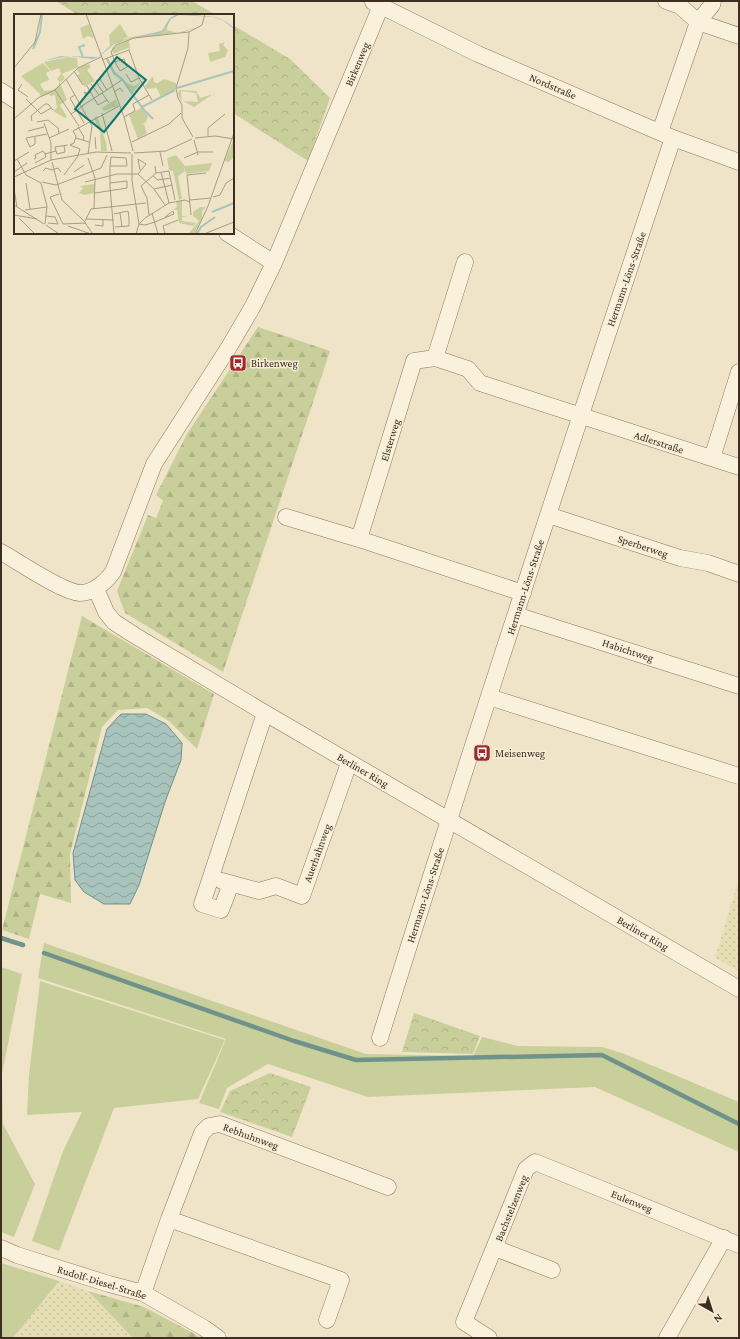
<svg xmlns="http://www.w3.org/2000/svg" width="740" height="1339" viewBox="0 0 740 1339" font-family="'Crimson Pro',serif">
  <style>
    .farmland { fill: url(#farmland-dots) }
    .grass { fill: #c9cf9b }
    .forest { fill: url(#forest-firs) }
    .park { fill: url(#park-crowns) }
    .water { fill: url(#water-waves); stroke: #6f938a }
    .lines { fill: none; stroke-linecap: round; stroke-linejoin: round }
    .stream { stroke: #6f938a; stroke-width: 4.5 }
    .minor-casing { stroke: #8d765c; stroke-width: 17 }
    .minor { stroke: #faf1dc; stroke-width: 16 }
    .labels { text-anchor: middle; stroke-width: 3; stroke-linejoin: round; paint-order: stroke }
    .street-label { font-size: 11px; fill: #3d2e20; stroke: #f7eed8 }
    .poi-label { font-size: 11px; fill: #3d2e20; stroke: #f7eed8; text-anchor: start }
    .inset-river { fill: none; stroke: #a9c4bc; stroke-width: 2 }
    .inset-road { fill: none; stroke: #a89b85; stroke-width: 1 }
    .view { fill: #0f766e; fill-opacity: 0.15; stroke: #0f766e; stroke-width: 2 }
    .inset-edge { fill: none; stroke: #3d2e20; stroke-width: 2 }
  </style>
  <defs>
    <pattern id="farmland-dots" width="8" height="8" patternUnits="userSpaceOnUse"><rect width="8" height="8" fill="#e6deb5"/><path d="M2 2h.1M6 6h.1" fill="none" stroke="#c6bf9b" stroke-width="1.8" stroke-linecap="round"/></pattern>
    <pattern id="forest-firs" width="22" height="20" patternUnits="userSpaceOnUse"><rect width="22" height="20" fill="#c9cf9b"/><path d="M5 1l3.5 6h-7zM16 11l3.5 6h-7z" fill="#aeb285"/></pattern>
    <pattern id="park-crowns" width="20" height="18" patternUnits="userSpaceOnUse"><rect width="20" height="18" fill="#c9cf9b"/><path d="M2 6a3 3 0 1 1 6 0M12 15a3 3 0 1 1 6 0" fill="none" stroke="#aeb285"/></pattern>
    <pattern id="water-waves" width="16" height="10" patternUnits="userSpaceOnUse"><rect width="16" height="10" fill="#a9c4bc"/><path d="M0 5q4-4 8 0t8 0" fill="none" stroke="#8ba098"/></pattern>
  </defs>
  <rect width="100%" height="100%" fill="#f0e4c8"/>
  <path class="farmland" d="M739 878V971L715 958Z
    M59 1281 88 1291 133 1338H13Z"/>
  <path class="grass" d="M44 943 366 1054 473 1056 482 1037 518 1046 602 1047 625 1054 739 1102V1152L595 1087 368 1097 268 1064 227 1088 219 1109 199 1103 226 1039 38 978Z
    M1 967 22 974 2 1074 3 1124 35 1184 14 1237 1 1232Z
    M40 981 225 1040 198 1099 114 1108 59 1251 32 1241 63 1151 82 1112 27 1115 29 1075Z
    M1 1263 59 1281 13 1338H1Z"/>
  <path class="forest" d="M258 327 330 351 223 672 125 613 117 591 148 515 156 518 163 501 156 495 187 434Z
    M82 616 214 694 197 749 169 721 147 708 118 710 102 727 70 854 71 903 40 894 29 939 2 930Z
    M88 1291 144 1307 193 1333 200 1338H133Z"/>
  <path class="park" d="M56 1H192L216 15H78Z
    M233 25 290 59 330 98 308 161 233 113Z
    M414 1013 480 1036 473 1054 402 1052Z
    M270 1073 311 1087 292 1137 220 1112 230 1091Z"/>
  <path class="water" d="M121 714H146L166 724 182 743 181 760 165 802 139 885 130 904H104L84 892 75 880 73 853 107 729Z"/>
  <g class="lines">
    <path class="stream" d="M1 938 23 945
      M44 953 294 1041 356 1060 602 1055 739 1124"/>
    <defs>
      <path id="minor" d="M666 1 680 6 698 22 739 36
        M373 2 478 54 673 138 739 162
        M1 91 15 100
        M660 132 698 22 712 5 713 1
        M227 233 274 263
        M435 358 465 262
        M712 458 739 372
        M548 515 680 558 708 563 739 574
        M286 517 359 539 523 593
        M359 539 414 361 435 358 468 369 480 383 739 467
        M1 552C19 562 62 592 80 593 93 593 106 582 113 572L154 464 229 347 253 306 274 263 383 1
        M96 589 106 612 114 622 134 635 265 713 739 989
        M516 615 739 686
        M489 697 739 776
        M222 881 259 891 276 886 302 896 349 763
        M231 884 221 910 202 904 265 713
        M380 1038C474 737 573 437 673 138
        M169 1219 341 1280 327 1320
        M1 1248 17 1255 109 1284 143 1293 204 1328 218 1338
        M495 1248 552 1270
        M143 1293 169 1219 202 1133 209 1126 220 1124 388 1187
        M489 1338 464 1322 526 1169 535 1162 739 1245
        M667 1338 724 1238"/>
    </defs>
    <use href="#minor" class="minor-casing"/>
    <use href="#minor" class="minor"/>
  </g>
  <defs>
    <symbol id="bus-square" viewBox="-11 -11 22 22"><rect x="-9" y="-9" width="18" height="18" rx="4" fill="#9e2a2b" stroke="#f7eed8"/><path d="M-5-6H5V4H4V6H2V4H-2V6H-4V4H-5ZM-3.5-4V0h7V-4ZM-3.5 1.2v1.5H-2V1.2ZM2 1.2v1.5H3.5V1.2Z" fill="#fff"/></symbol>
  </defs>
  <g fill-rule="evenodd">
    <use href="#bus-square" x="228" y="353" width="20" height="20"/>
    <use href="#bus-square" x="472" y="743" width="20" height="20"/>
  </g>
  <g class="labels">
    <g class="street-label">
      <text transform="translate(357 64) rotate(-67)" y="4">Birkenweg</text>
      <text transform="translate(553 86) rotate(23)" y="4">Nordstraße</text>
      <text transform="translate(626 279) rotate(-71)" y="4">Hermann-Löns-Straße</text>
      <text transform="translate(390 440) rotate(-73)" y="4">Elsterweg</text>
      <text transform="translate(659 442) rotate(18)" y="4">Adlerstraße</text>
      <text transform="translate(643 546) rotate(18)" y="4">Sperberweg</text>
      <text transform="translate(525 587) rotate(-72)" y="4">Hermann-Löns-Straße</text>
      <text transform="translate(628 650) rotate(18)" y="4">Habichtweg</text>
      <text transform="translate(363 770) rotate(30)" y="4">Berliner Ring</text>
      <text transform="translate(317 853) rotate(-70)" y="4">Auerhahnweg</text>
      <text transform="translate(425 895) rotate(-72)" y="4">Hermann-Löns-Straße</text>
      <text transform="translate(643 933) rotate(30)" y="4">Berliner Ring</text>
      <text transform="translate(251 1136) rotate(20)" y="4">Rebhuhnweg</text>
      <text transform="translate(632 1201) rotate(22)" y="4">Eulenweg</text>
      <text transform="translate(511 1208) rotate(-68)" y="4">Bachstelzenweg</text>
      <text transform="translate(102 1282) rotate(17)" y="4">Rudolf-Diesel-Straße</text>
    </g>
    <g class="poi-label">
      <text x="251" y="367">Birkenweg</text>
      <text x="495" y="757">Meisenweg</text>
    </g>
  </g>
  <g transform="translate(14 14)">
    <rect width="220" height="220" fill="#f0e4c8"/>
    <path d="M75 10 80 24 74 22 69 25 66 14ZM115 26 116 36 114 34 99 40 98 34ZM54 43 63 44 64 53 48 60 51 64 47 68 43 65 47 60 45 54 37 57 30 48ZM94 44 101 58 113 69 120 72 127 68 118 80 109 66 100 59 92 45ZM29 49 36 57 32 59 35 66 26 70 30 77 27 81 7 62ZM75 50 77 53 73 56 81 67 76 70 65 53ZM150 65 162 69V75L147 83 141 71ZM127 94 134 102 132 108 126 111 130 110 133 119 124 125 115 101ZM219 127 220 143 215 148 210 147ZM162 141 171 152 198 149 195 157 172 160 171 156 168 150 171 157 164 162 168 185 165 186 159 157 155 156 153 144ZM81 170 80 179 70 181 65 179 69 174 66 172ZM162 187H168V202H175L168 203V207L182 209 179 212 165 209 163 196H159L163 193Z" fill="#c9cf9b"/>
    <path d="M106 10 114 23 96 32 95 21ZM154 11 153 16 163 19 186 12 170 18 115 25 102 30 89 40 105 27 118 23 143 20ZM211 28 209 31 214 36 211 43 196 48 194 39 206 37 205 30ZM65 53 76 70 71 73 63 61 66 60 62 55ZM142 61 139 63 140 68 145 70 141 71 142 74 133 75 131 72 138 63ZM45 66 53 86 46 91 53 103 51 104 39 97 43 94 41 81 36 82 35 80 25 83 30 77 39 76 45 71ZM165 76 182 77 186 84 200 80 202 83 199 80 180 93 169 87 184 88 182 79 167 77 168 89 164 80ZM102 85 104 92 90 97 88 94ZM186 193H192L188 197V204L180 220H174L185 207 179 202V198Z" fill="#c9cf9b"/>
    <path d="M83 102 92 128 93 137H87L86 118 80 104Z" fill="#c9cf9b"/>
    <path d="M162 0H170L202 3 211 7 218 12 220 15 210 7 200 3 165 1 157 5 153 12 148 18 143 20 110 25 100 30 86 42 82 44 78 45 54 42 29 47 47 42 84 43 96 32 106 26 148 17 155 5Z" fill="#a9c4bc"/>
    <path class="inset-river" d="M19 35 26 18 28 0M69 43 65 33 71 31M93 45 100 59 109 66 118 80M163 74 220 57M119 81 128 93 161 76M127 93 139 105M198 198 220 189M183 220 187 213 201 203"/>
    <path class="inset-road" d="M72 0 110 103 119 137M175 18 174 34 162 74 164 84 168 91V104L179 123M88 46 115 36 125 64 138 86M101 48 110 45 113 53 106 57 101 48 97 38 102 31 120 24 175 18 188 11 191 0M0 54 21 28 27 0M60 57 69 71M112 60 117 68 125 64M52 65 78 112 74 140M82 67 86 65 93 76M82 68 89 78M8 70 4 76 14 83M77 70 85 81M73 72 84 91 93 86M41 76 65 112M100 78 106 74 109 78M88 79 95 89M74 80 70 78 72 81 77 78M61 81 56 84 70 109M12 85 27 100 37 94M68 92 108 66M88 99 98 137M57 100 69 92M110 103 121 97 119 90 135 81M0 105 24 84 41 76 64 54 87 43M18 107 17 102 31 90H34L39 96M23 108 34 106 44 114 45 120M30 109 37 129V146M64 113 70 123 69 126M14 117 30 113M194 122V114L211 100M21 123V130L16 133 12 124 33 120M81 123 82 135M35 124 55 115M62 124 75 128M181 124 201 122 220 125M180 126 184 141M118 128 155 110 167 99M42 137 43 140 51 138 50 132M42 137 41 133 54 131M146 138 149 152M120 139 152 137 178 125M118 140V167L125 210M64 141 66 135 56 131 60 129 62 122 59 117 105 92M74 144 81 164 80 195M170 144 184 138H199M3 145 12 161 27 169 33 192 31 210M20 145 22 144 21 141 29 137 31 140 42 137M37 146 82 138 117 139M0 147 15 138M38 148 48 186 70 207 78 219M21 149 32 143 31 140M96 152H113L112 144 97 143 96 153V173L100 220M29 157 32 154 38 156 44 154 47 158M0 158 13 149M60 158 70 151M147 158 155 189M142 159 155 157 161 186M124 160 132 150 124 145 126 156M50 161 64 142M139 162 144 166 157 164M0 163 37 146M28 168 42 171 87 154 93 141M71 168 103 160H124L140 175 151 191M12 169 16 195M0 175 3 193M140 175 158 171M81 179 113 174V167L96 169M45 180 36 183 49 210 72 209M199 183 206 181 212 169 220 164M176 186 197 184M0 191 30 210M11 196 33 193M106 199 108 213M138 199 144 220M100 200 114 197 115 204V212L101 213M0 201 23 205M135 201 133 184 127 172 142 159 141 152M177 201 173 161 192 159M32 202 41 203 44 210 34 209M5 204 21 220M72 205 100 206M71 207 77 195 132 189M125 210 131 211 141 208 160 200 159 197 151 203M32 211 45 220M81 211 89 212V206M54 212 77 220M122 220 125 210 131 204 155 189 171 186 176 188M151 220 149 212 164 206M181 220 194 192 220 119M190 220 220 208"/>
    <path class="view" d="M103 43 132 66 90 118 61 95Z"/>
    <rect width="220" height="220" class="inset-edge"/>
  </g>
  <rect width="740" height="1339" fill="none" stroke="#3d2e20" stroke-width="4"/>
  <g transform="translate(712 1311) rotate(141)" stroke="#f7eed8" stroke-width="3" paint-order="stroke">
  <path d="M0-3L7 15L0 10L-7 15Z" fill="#3d2e20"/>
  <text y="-6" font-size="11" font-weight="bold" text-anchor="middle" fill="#3d2e20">N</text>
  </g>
</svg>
